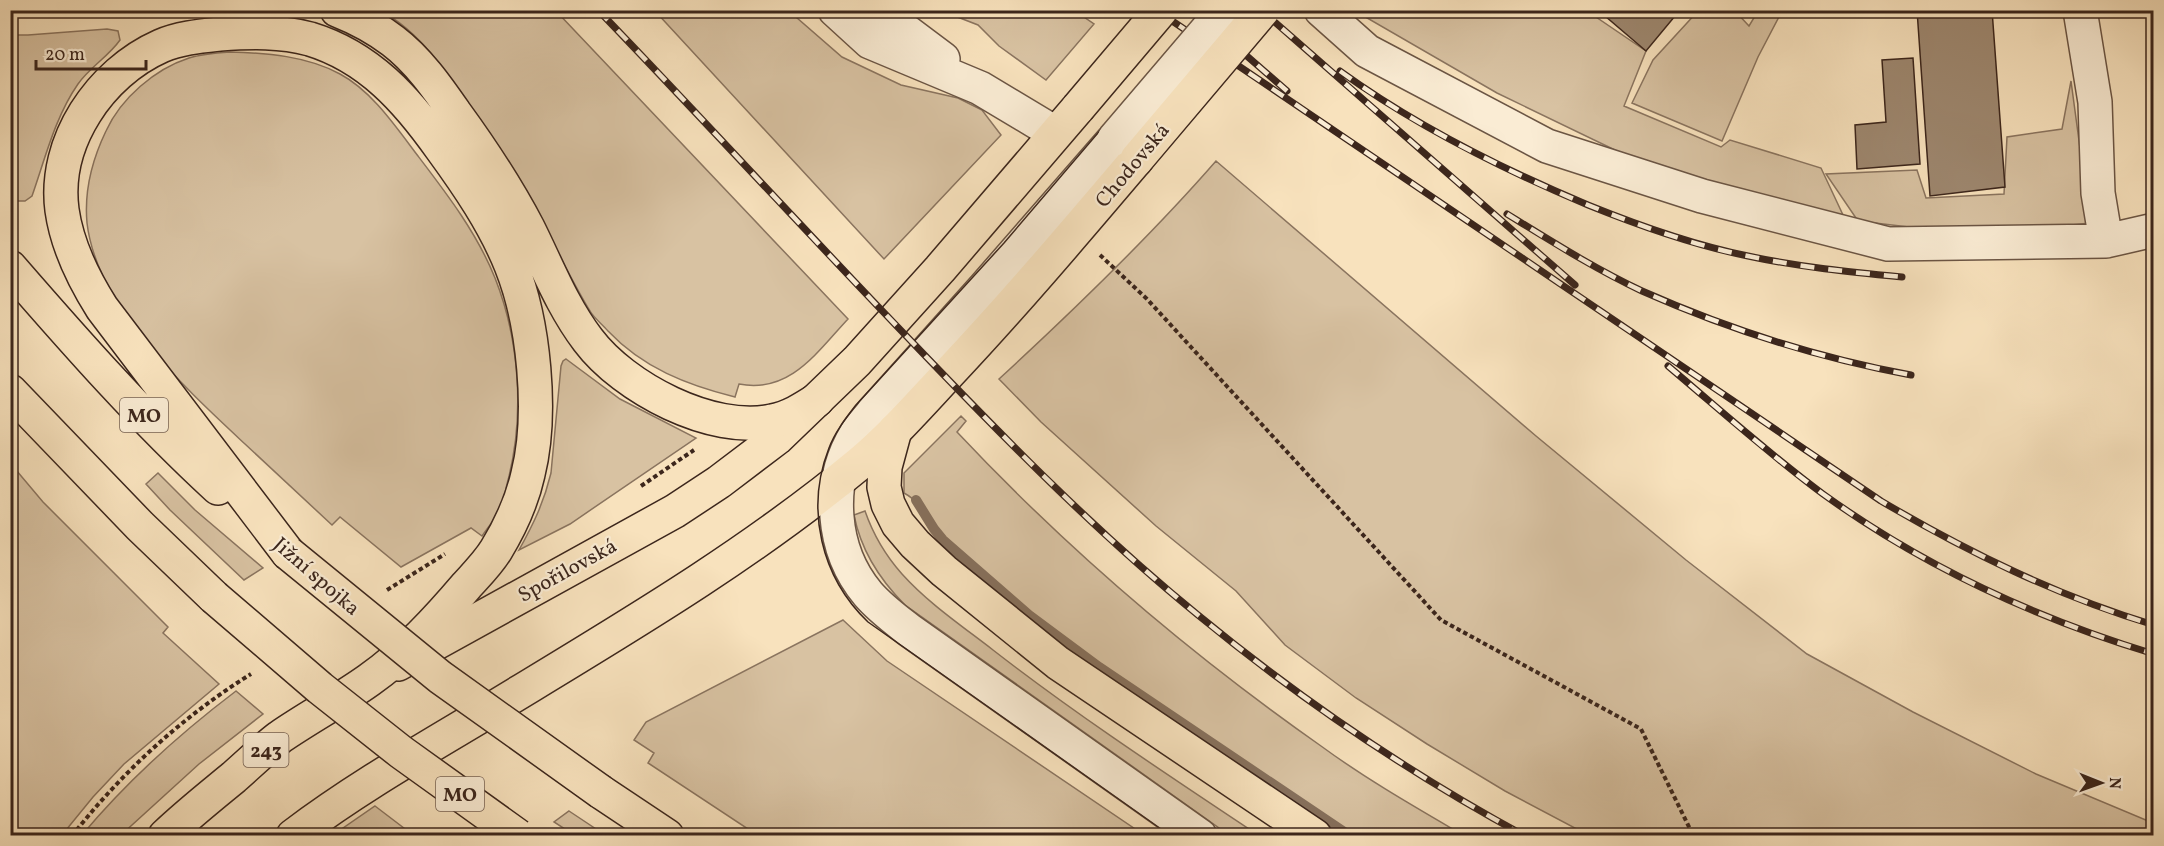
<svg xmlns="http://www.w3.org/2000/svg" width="2164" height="846" viewBox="0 0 2164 846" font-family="Vollkorn,serif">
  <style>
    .green { fill: #d8c2a2; stroke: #8a745f; stroke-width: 1.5 }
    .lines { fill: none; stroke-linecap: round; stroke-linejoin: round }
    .stream { stroke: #86705c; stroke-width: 10 }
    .building { fill: #9e8870; stroke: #3c261c; stroke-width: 1.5 }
    .minor-casing { stroke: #6b5544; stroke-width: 36 }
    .major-casing { stroke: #3c261c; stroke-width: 36 }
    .highway-casing { stroke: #3c261c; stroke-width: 36 }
    .path { stroke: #3c261c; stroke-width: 4; stroke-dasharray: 4.5 3; stroke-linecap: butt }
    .minor { stroke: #faecd4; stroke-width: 33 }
    .major { stroke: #f8e2bd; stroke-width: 33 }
    .highway { stroke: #f8e2bd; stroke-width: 33 }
    .tram { stroke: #3c261c; stroke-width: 1.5 }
    .rail-casing { stroke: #3c261c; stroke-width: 7 }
    .rail { stroke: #faecd4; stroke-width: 4.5; stroke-dasharray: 14; stroke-linecap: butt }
    .minor-bridge-casing { stroke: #6b5544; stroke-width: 36; stroke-linecap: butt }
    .major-bridge-casing { stroke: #3c261c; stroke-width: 36; stroke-linecap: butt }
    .highway-bridge-casing { stroke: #3c261c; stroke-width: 36; stroke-linecap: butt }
    .minor-bridge { stroke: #faecd4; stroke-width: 33 }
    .major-bridge { stroke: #f8e2bd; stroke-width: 33 }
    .highway-bridge { stroke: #f8e2bd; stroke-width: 33 }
    .labels { text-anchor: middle; stroke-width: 4.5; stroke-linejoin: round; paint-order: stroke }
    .shield { fill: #faecd4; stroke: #756153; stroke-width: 1.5 }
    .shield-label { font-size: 20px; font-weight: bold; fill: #3c261c }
    .street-label { font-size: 21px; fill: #3c261c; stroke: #faecd4 }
  </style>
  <rect width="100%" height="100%" fill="#f8e2bd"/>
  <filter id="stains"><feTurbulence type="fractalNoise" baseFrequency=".00333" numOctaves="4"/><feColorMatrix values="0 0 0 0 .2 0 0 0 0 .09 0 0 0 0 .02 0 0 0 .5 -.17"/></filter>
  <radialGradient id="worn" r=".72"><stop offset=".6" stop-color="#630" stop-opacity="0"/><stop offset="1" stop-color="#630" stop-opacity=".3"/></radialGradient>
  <path class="green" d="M381 11H556L848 319C817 352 790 394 739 384L735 397C687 385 643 368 608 331 602 324 594 318 590 311 574 285 561 257 546 231 522 190 496 151 471 111 448 73 420 32 381 11Z
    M655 11H789L842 57 901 85 958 98 982 110 1001 135 884 259Z
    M942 11H1075L1094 24 1046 80 999 46 978 25Z
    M1355 11H1587L1646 51 1624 106 1721 147 1730 140 1821 168 1843 215 1760 197 1646 165 1497 93Z
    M1698 11H1735L1749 26 1758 11H1782L1758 57 1722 141 1632 103 1653 60Z
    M107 29 118 31 120 40C109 56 90 67 78 84 55 117 45 159 32 196L25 201H18L10 194 11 35H28Z
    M230 52C267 53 307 56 340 74 372 91 396 127 418 156 447 194 477 233 495 278 520 341 525 418 507 484 505 492 504 502 500 510 495 519 488 527 482 536L471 528 401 567 340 517 332 525C303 498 274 471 245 444 186 389 97 308 87 223 84 190 92 160 106 131 121 98 155 69 189 58 202 54 216 53 230 52Z
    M2071 81 2090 223 2025 230 1943 231 1858 221 1826 174 1917 170 1926 198 2004 194 2007 137 2062 129Z
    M1216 161 1536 436 1686 560 1807 654 1913 712 2036 774 2153 823V835H1588L1505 791 1427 744 1356 698 1285 645 1236 591 1156 526 1041 422 999 379C1074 310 1148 239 1216 161Z
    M566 359 620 399 696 438 570 524 519 550C534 523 544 502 551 473L561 366 563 361Z
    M961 416 966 421 957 432C1066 548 1190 654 1321 746 1366 779 1415 807 1463 835H1350L1099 667 1029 615 943 540C929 523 923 503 904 493V473Z
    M11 464 43 502 168 627 163 633 219 684 124 764 93 797 62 835H11Z
    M158 473 195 510 263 568 244 580 170 510 146 484Z
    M865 511C873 534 886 556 902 574 928 603 962 626 993 650 1078 716 1168 775 1258 835H1229L905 605C880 580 861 551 854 515Z
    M843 620 887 661 1144 835H757L648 763 654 753 634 740 646 722Z
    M236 691 263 714 199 764 121 835H82C128 780 178 735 236 691Z
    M375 806 413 835H333Z
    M569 811 605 835H574L554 822Z"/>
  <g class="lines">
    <path class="stream" d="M916 500 934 529 943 540 1029 615 1099 667 1350 836"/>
  </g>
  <path class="building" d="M1598 10H1680L1646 51Z
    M1917 10H1992L2005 187 1930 196Z
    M1913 58 1920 164 1857 169 1855 125 1886 122 1882 60Z"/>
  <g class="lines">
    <defs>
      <path id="minor" d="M835 10 870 42 980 88 1055 133
        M882 10 891 20 943 59
        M1321 10 1367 51 1547 146 1702 196 1888 244 2106 241 2098 193 2095 102 2080 10
        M1114 139 985 287 873 412C868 419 861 426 856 434 826 483 831 550 868 594 880 608 895 619 909 630L1200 836
        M2106 241 2154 230"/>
      <path id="major" d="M398 664 675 511 719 482 777 438 857 361 940 269 1078 108
        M293 836C351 792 415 755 477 718 608 638 742 561 860 463 892 436 920 404 949 373 1014 304 1075 232 1137 159"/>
      <path id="highway" d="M337 10C357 18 376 28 393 41 418 60 437 87 455 113 482 150 507 188 528 228 547 266 562 306 588 340 624 388 712 434 772 421 789 418 803 409 817 400
        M10 267C76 343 144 420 218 488
        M10 391 140 526 214 597
        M895 430 885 467 884 487 888 504 898 524 915 544 944 571 1058 663 1315 836
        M601 792 667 836
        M165 836C187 815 211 796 234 777 249 764 264 749 280 737 309 717 341 700 369 680 406 654 438 619 467 585 477 574 488 563 496 550 510 527 522 501 528 474 543 414 534 322 511 265 494 223 468 185 441 148 407 100 369 57 310 39 281 31 251 32 220 34 201 36 179 38 161 46 100 73 53 142 62 210 67 246 83 278 102 308L288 553"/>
    </defs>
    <use href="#minor" class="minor-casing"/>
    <use href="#major" class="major-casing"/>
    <use href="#highway" class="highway-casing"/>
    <path class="path" d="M1100 255 1147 299 1441 620 1641 729 1693 835
      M641 486 694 450
      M387 590 445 554
      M72 836C122 772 182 717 251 674"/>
    <use href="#minor" class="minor"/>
    <use href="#major" class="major"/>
    <use href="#highway" class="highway"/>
    <path class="tram" d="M1171 836 868 622C821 577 805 509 829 448 835 432 846 418 856 405L1004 243 1203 10"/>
    <defs>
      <path id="rail" d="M598 10C704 120 807 233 913 343 1004 438 1096 532 1198 615 1300 699 1409 773 1525 836
        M1156 10 1881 501C1968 552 2057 596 2154 625
        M1194 10 1287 91
        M1261 10 1575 285
        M1340 71C1416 126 1502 169 1588 205 1640 226 1693 245 1748 256 1799 267 1850 272 1902 277
        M1507 214C1551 241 1595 269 1642 291 1728 329 1818 358 1911 375
        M1668 366C1719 409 1769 454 1823 494 1923 566 2035 618 2154 654"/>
    </defs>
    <use href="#rail" class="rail-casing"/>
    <use href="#rail" class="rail"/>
    <defs>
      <path id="minor-bridge" d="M1114 139 1224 10"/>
      <path id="major-bridge" d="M1078 108 1161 10
        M1137 159 1263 10"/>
      <path id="highway-bridge" d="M288 553 440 677 601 792
        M214 597 320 688 401 752 518 836"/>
    </defs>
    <use href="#minor-bridge" class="minor-bridge-casing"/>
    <use href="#major-bridge" class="major-bridge-casing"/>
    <use href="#highway-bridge" class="highway-bridge-casing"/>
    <use href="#minor-bridge" class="minor-bridge"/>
    <use href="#major-bridge" class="major-bridge"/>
    <use href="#highway-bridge" class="highway-bridge"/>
  </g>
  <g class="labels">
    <g class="shield">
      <rect x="120" y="398" width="48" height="34" rx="4.5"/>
      <rect x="243.5" y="733" width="45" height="34" rx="4.5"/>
      <rect x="436" y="777" width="48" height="34" rx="4.5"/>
    </g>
    <g class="shield-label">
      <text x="144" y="422">MO</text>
      <text x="266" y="757">243</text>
      <text x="460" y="801">MO</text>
    </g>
    <g class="street-label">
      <text transform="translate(1132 165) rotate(-50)" y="7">Chodovská</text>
      <text transform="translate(567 570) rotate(-29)" y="7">Spořilovská</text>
      <text transform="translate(317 576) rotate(41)" y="7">Jižní spojka</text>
    </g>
  </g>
  <rect width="2164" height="846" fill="none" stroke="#f8e2bd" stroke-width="36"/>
  <rect x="12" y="12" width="2140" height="822" fill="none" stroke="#3c261c" stroke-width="3"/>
  <rect x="18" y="18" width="2128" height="810" fill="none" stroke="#3c261c" stroke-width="1.5"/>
  <g transform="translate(2101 783) rotate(91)" stroke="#faecd4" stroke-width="4.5" paint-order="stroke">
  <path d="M0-4.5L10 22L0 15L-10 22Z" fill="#3c261c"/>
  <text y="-9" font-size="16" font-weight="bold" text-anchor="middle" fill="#3c261c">N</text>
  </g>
  <path d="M36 60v9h110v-9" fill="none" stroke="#3c261c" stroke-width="3"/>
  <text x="45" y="60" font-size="18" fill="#3c261c" stroke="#faecd4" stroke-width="4.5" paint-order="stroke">20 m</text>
  <rect width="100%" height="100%" filter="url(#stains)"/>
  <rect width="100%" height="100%" fill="url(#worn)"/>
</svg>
